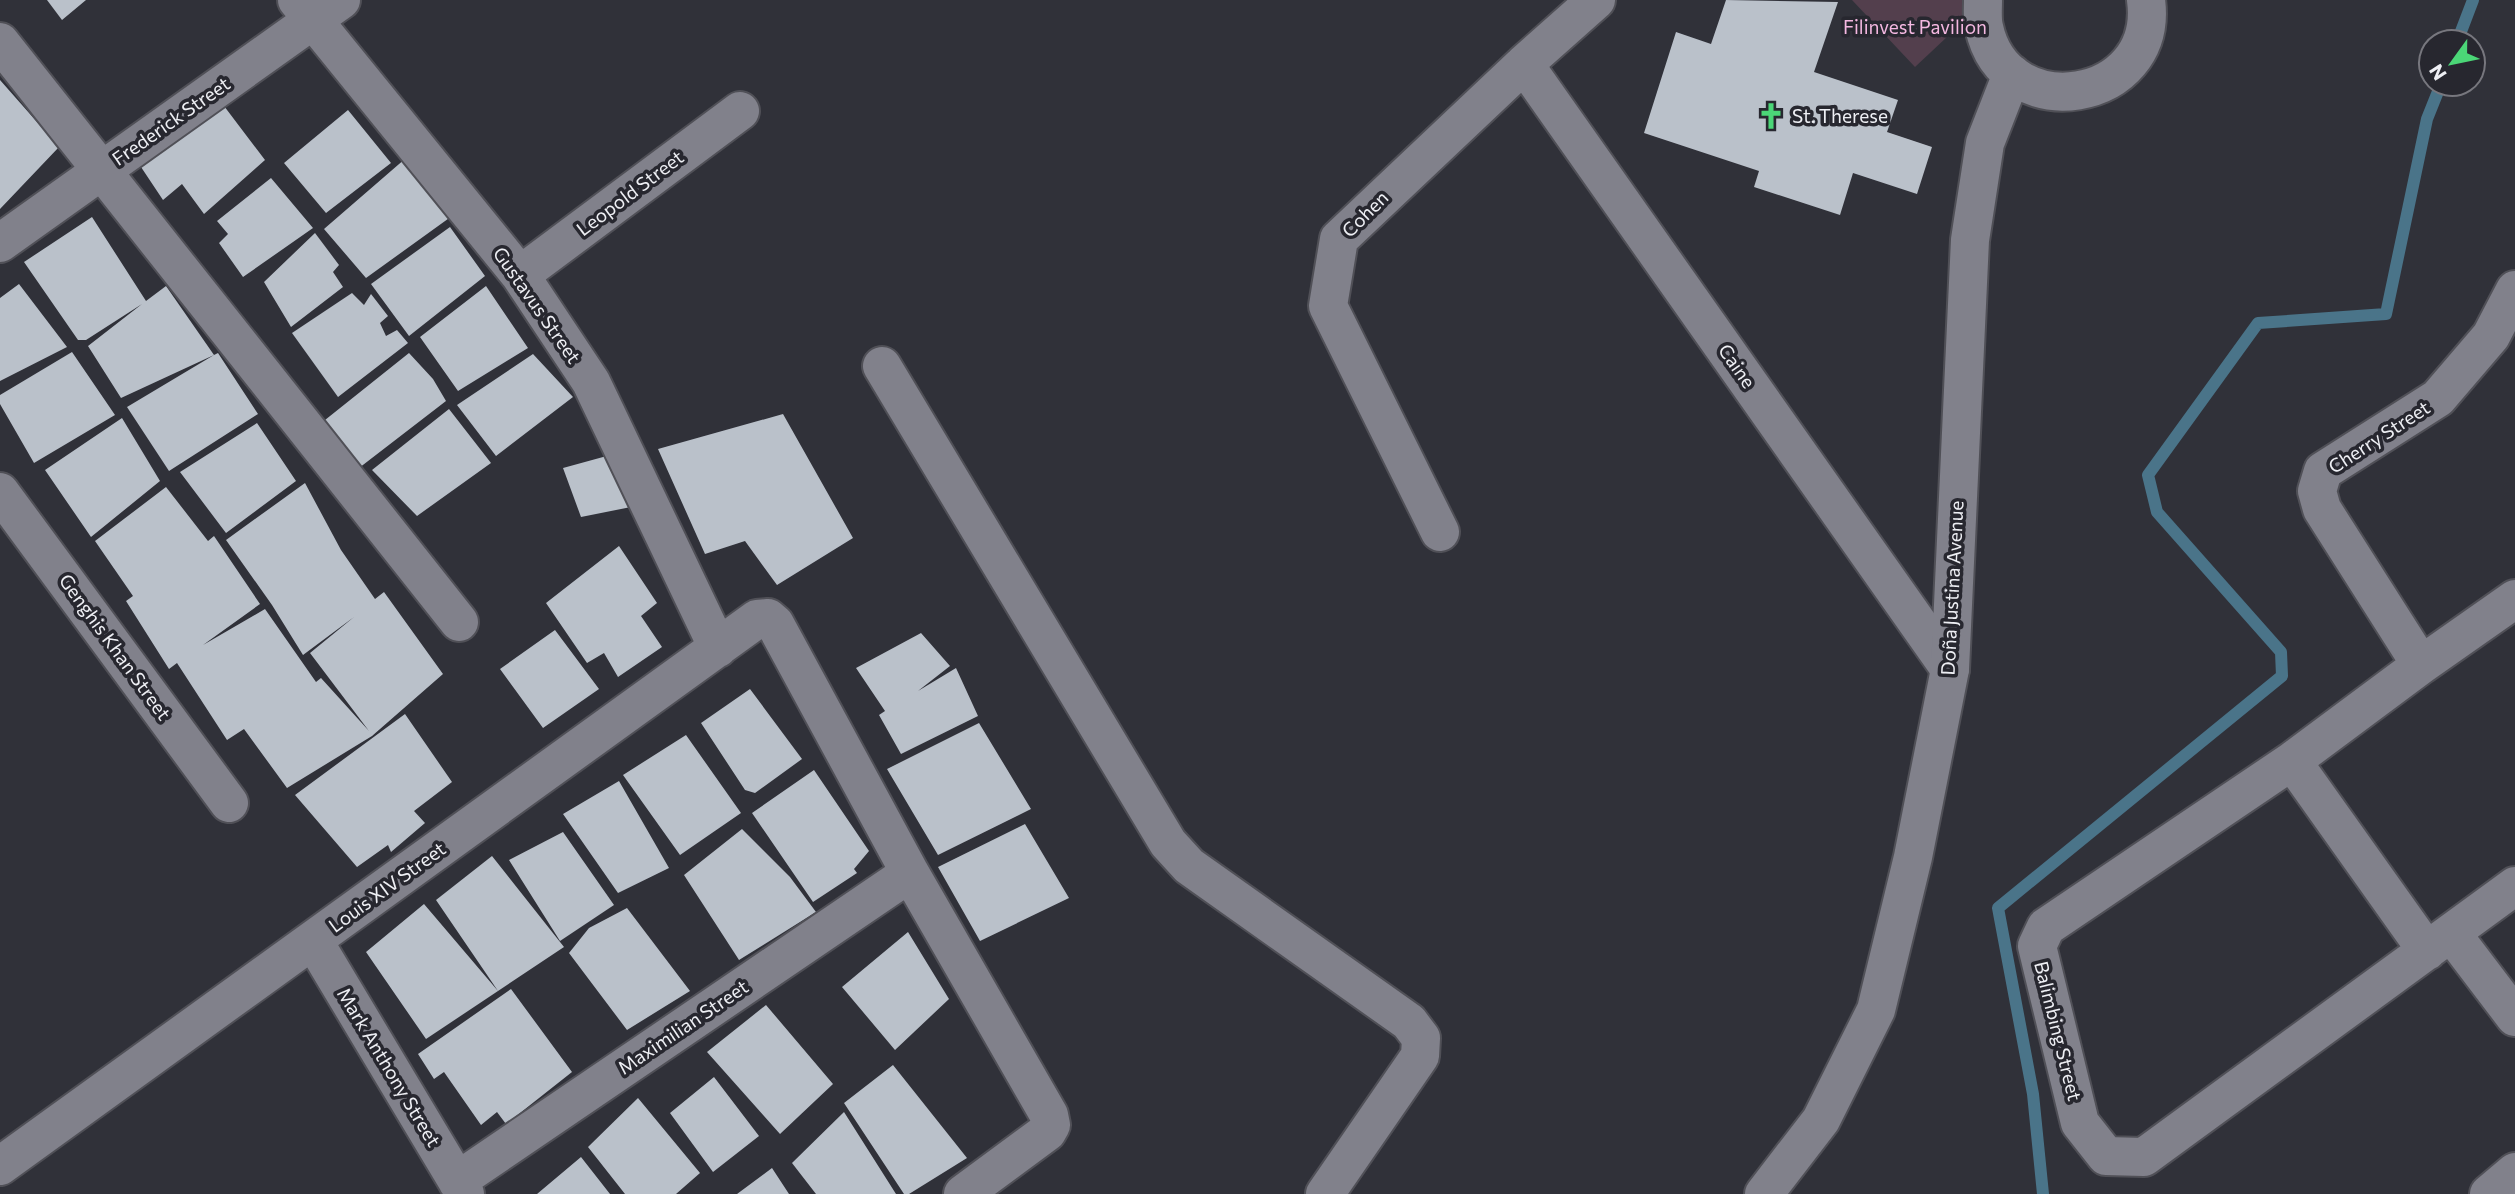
<svg xmlns="http://www.w3.org/2000/svg" width="2515" height="1194" viewBox="0 0 2515 1194" font-family="Commissioner,sans-serif">
  <style>
    .green { fill: #533f4d }
    .lines { fill: none; stroke-linecap: round; stroke-linejoin: round }
    .stream { stroke: #4a7489; stroke-width: 12 }
    .building { fill: #bac1ca }
    .street-casing { stroke: #505057; stroke-width: 42 }
    .secondary-casing { stroke: #505057; stroke-width: 42 }
    .street { stroke: #81818b; stroke-width: 38 }
    .secondary { stroke: #81818b; stroke-width: 38 }
    .labels { text-anchor: middle; stroke-width: 7; stroke-linejoin: round; paint-order: stroke }
    .park-label { font-size: 19px; fill: #f4b8e1; stroke: #27272f }
    .poi-label { font-size: 19px; fill: #eeeff4; stroke: #27272f; text-anchor: start }
    .street-label { font-size: 19px; fill: #eeeff4; stroke: #27272f }
  </style>
  <rect width="100%" height="100%" fill="#303139"/>
  <path class="green" d="M1852 0H1973L1964 21 1915 67Z"/>
  <g class="lines">
    <path class="stream" d="M2457 42 2473 0
      M2043 1194 2033 1094 1998 908 2282 676 2281 652 2157 512 2148 475 2258 323 2386 314 2427 119 2441 84"/>
  </g>
  <path class="building" d="M47 0H86L62 20Z
    M1726 0 1838 2 1814 72 1898 100 1887 132 1932 147 1917 194 1853 173 1840 215 1754 187 1759 171 1644 133 1676 32 1711 44Z
    M0 80 59 147 0 209Z
    M221 102 265 160 204 214 182 184 163 200 139 164Z
    M348 110 391 163 326 213 284 163Z
    M406 158 452 216 366 278 324 229Z
    M271 178 313 228 243 277 219 243 228 234 217 221Z
    M92 217 146 301 166 286 214 355 218 353 258 414 169 471 127 407 214 355 121 398 88 346 142 304 86 340H78L24 262Z
    M450 227 485 276 409 336 371 284Z
    M315 233 339 265 333 272 343 287 291 327 264 282Z
    M19 284 67 347 0 381V298Z
    M486 286 528 348 458 391 420 337Z
    M352 293 364 305 371 294 388 316 380 323 386 336 397 330 408 343 338 397 292 333Z
    M72 352 115 415 34 463 0 404V395Z
    M409 353 433 379 446 401 359 468 320 424Z
    M533 354 573 397 496 456 457 405Z
    M449 409 491 463 417 516 372 470Z
    M783 414 853 538 777 585 745 541 705 554 658 449Z
    M122 418 160 481 91 537 45 470Z
    M257 423 296 481 226 533 180 472Z
    M614 454 636 506 581 517 563 468Z
    M305 483 341 550 375 599 384 592 443 674 372 736 287 788 244 729 227 740 177 663 169 669 126 601 133 596 95 541 166 487 208 541 214 536 260 604 203 645 265 609 316 682 321 678 369 731 310 653 354 617 303 655 272 605 226 540Z
    M619 546 657 603 641 616 662 647 618 677 604 653 587 663 546 603Z
    M555 630 599 689 543 728 500 669Z
    M921 633 950 666 918 691 956 668 978 716 901 754 879 715 885 711 856 668Z
    M750 689 802 759 755 793 745 790 701 723Z
    M405 714 452 782 414 811 425 823 391 852 388 845 357 867 295 795Z
    M979 723 1031 809 938 855 887 769Z
    M686 735 741 813 680 855 623 775Z
    M814 770 869 851 854 869 857 873 813 902 752 813Z
    M619 781 669 868 618 893 563 814Z
    M1025 824 1069 898 980 941 938 867Z
    M742 829 790 877 816 912 739 960 684 875Z
    M563 832 614 905 560 941 509 860Z
    M492 856 564 947 426 1039 366 952 424 904 498 991 436 900Z
    M627 908 690 991 627 1030 569 953 589 928Z
    M908 932 949 999 895 1050 842 987Z
    M511 989 572 1072 506 1124 497 1112 481 1125 444 1072 434 1079 418 1054Z
    M766 1005 833 1084 780 1134 707 1052Z
    M893 1065 967 1158 909 1194H904L844 1103Z
    M714 1077 759 1136 713 1172 670 1113Z
    M638 1098 700 1173 676 1194H625L588 1147Z
    M844 1112 896 1194H816L792 1163Z
    M581 1157 610 1194H537Z
    M772 1168 789 1194H737Z"/>
  <g class="lines">
    <defs>
      <path id="street" d="M297 0 520 275 591 382 718 648
        M0 42 459 622
        M1524 64 1950 669
        M0 243 341 0
        M520 275 740 111
        M882 366 1168 843 1189 866 1409 1022 1421 1038 1420 1056 1325 1194
        M0 492 229 803
        M1440 532 1328 306 1339 239 1524 64 1596 0
        M2515 599 2421 665 2292 761 2046 927 2037 946 2080 1123 2106 1156 2144 1157 2515 886
        M2421 665 2322 509 2317 491 2323 471 2438 398 2491 336 2515 290
        M2292 761 2427 951
        M2452 934 2515 1017
        M313 940 465 1194
        M0 1166 757 619 768 618 775 624 910 873 1049 1115 1051 1125 1047 1132 963 1194
        M457 1181 910 873
        M2489 1194 2515 1172"/>
      <path id="secondary" d="M1983 0C1983 9 1982 19 1984 27 2005 128 2160 104 2146 0
        M1764 1194 1821 1120 1876 1010 1913 857 1950 669 1970 240 1985 143 2012 74"/>
    </defs>
    <use href="#street" class="street-casing"/>
    <use href="#secondary" class="secondary-casing"/>
    <use href="#street" class="street"/>
    <use href="#secondary" class="secondary"/>
  </g>
  <defs>
    <symbol id="church-bare" viewBox="-9 -9 18 18"><path d="M-1.2-6h2.4v3.5h3.3v2.4h-3.3V6h-2.4V-.1h-3.3v-2.4h3.3Z" fill="#4bd677" stroke="#27272f" stroke-width="2.5" paint-order="stroke"/></symbol>
  </defs>
  <g fill-rule="evenodd">
    <use href="#church-bare" x="1752" y="97" width="38" height="38"/>
  </g>
  <g class="labels">
    <g class="park-label">
      <text x="1915" y="34">Filinvest Pavilion</text>
    </g>
    <g class="poi-label">
      <text x="1792" y="123">St. Therese</text>
    </g>
    <g class="street-label">
      <text transform="translate(171 121) rotate(-35)" y="7">Frederick Street</text>
      <text transform="translate(630 193) rotate(-37)" y="7">Leopold Street</text>
      <text transform="translate(1365 214) rotate(-45)" y="7">Cohen</text>
      <text transform="translate(537 305) rotate(55)" y="7">Gustavus Street</text>
      <text transform="translate(1737 366) rotate(55)" y="7">Caine</text>
      <text transform="translate(2379 437) rotate(-33)" y="7">Cherry Street</text>
      <text transform="translate(1952 588) rotate(-87)" y="7">Doña Justina Avenue</text>
      <text transform="translate(115 647) rotate(54)" y="7">Genghis Khan Street</text>
      <text transform="translate(387 887) rotate(-36)" y="7">Louis XIV Street</text>
      <text transform="translate(683 1027) rotate(-34)" y="7">Maximilian Street</text>
      <text transform="translate(2058 1031) rotate(76)" y="7">Balimbing Street</text>
      <text transform="translate(389 1067) rotate(59)" y="7">Mark Anthony Street</text>
    </g>
  </g>
  <g transform="translate(2452 63) rotate(237)"><circle r="33" fill="#27272f" stroke="#77777e" stroke-width="2"/>
  <path d="M0-5L12 26L0 18L-12 26Z" fill="#4bd677"/>
  <text y="-10" font-size="19" font-weight="bold" text-anchor="middle" fill="#eeeff4">N</text>
  </g>
</svg>
